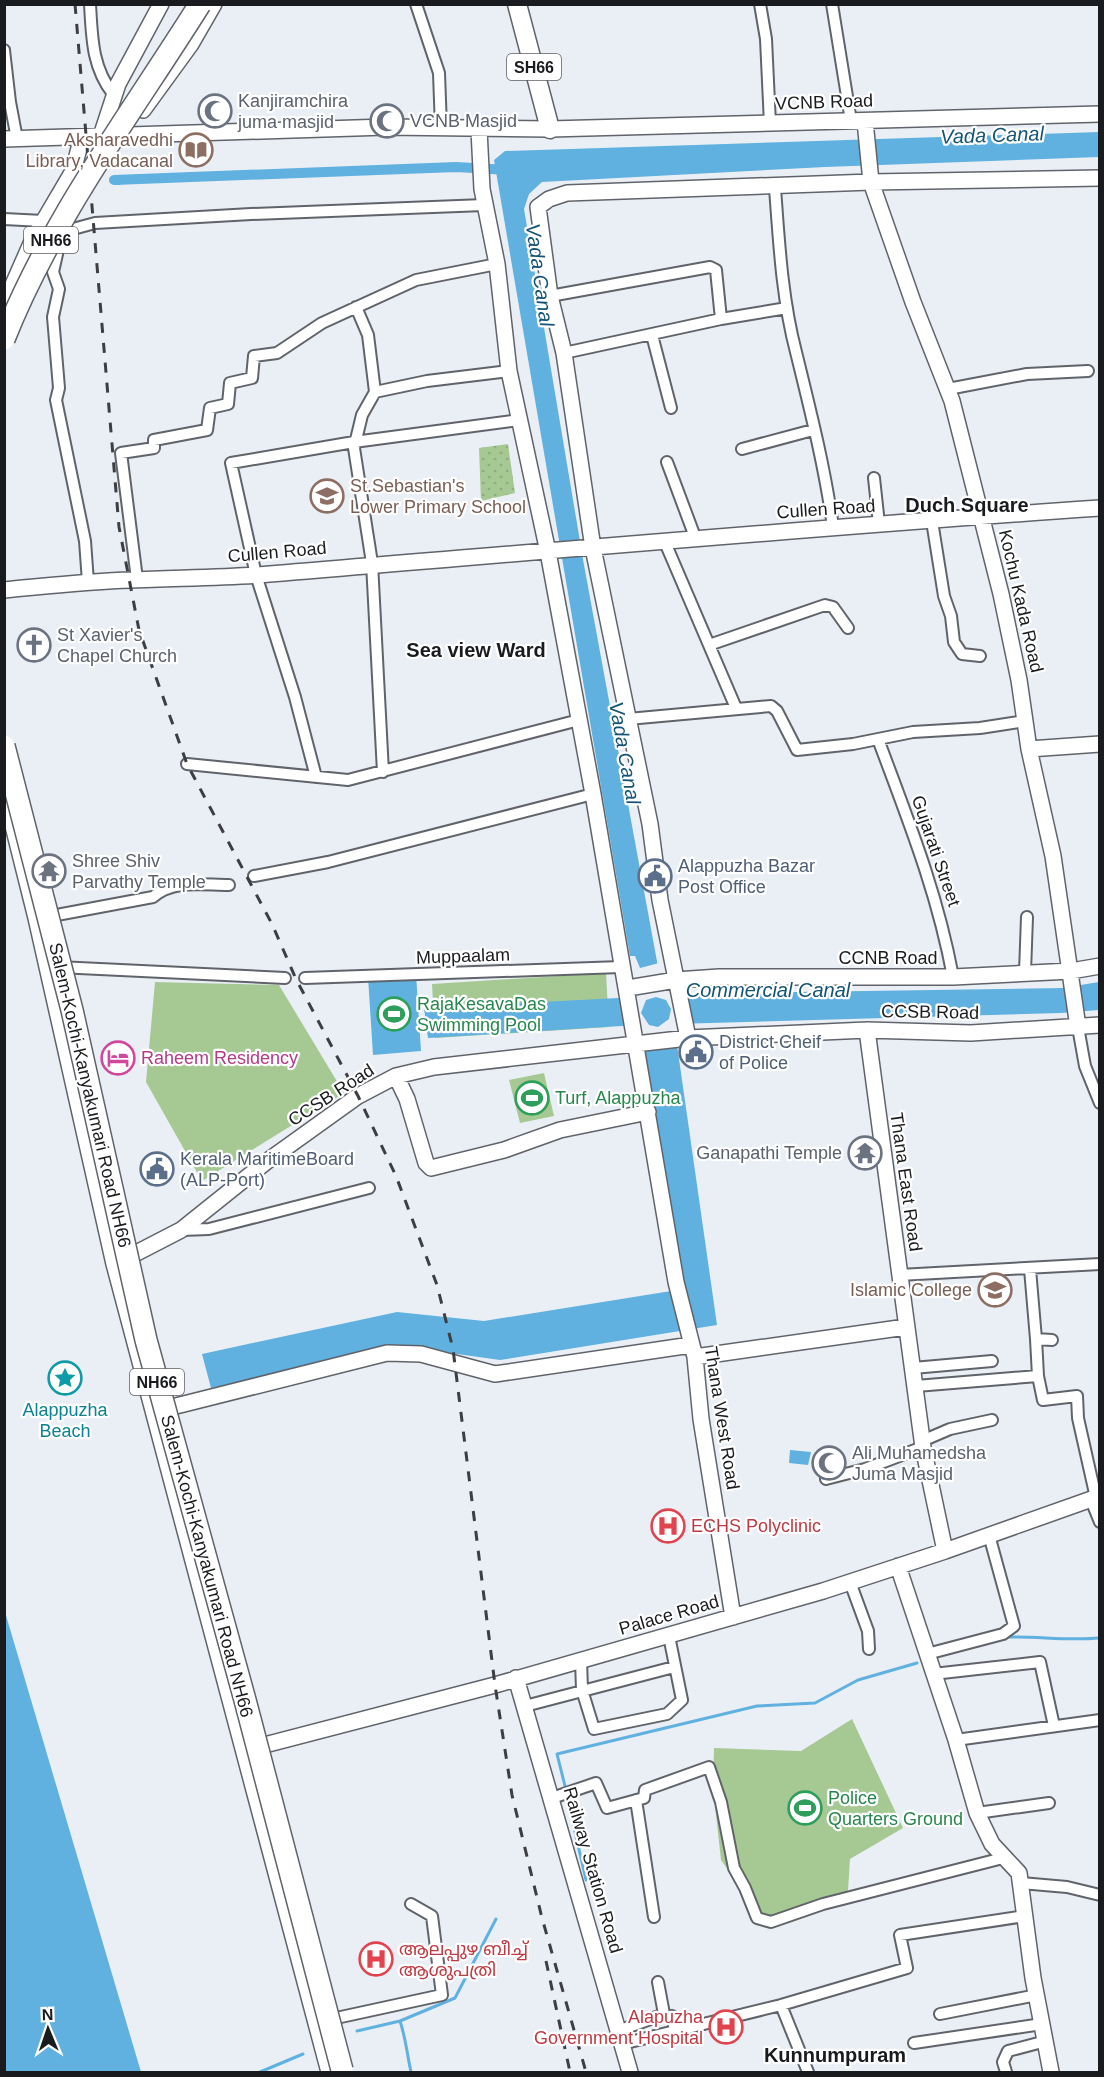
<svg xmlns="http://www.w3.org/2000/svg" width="1104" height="2077" viewBox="0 0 1104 2077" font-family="Arial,'Noto Sans Malayalam',sans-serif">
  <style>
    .grass { fill: url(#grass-dots) }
    .green { fill: #a6c994 }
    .water { fill: #60b1df }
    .pier { fill: #eaeff6; fill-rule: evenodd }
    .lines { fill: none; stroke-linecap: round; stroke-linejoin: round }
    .stream { stroke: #60b1df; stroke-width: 3 }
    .canal { stroke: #60b1df; stroke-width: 10 }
    .street-casing { stroke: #60646a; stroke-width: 14 }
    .secondary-casing { stroke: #60646a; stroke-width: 18 }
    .primary-casing { stroke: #60646a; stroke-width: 21 }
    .street { stroke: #fff; stroke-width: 10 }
    .secondary { stroke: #fff; stroke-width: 15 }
    .primary { stroke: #fff; stroke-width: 18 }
    .rail { stroke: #3d3e42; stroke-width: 3; stroke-dasharray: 10 10; stroke-linecap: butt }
    .highway-bridge-casing { stroke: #60646a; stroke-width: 24; stroke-linecap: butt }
    .highway-bridge { stroke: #fff; stroke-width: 21 }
    .labels { text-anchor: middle; stroke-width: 4.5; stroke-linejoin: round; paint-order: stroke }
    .shield { fill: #fff; stroke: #5f5f62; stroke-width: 1.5 }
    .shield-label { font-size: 16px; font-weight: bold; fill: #1a1b1e }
    .worship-label { font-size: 18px; fill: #5b616d; stroke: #fff; text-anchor: start }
    .street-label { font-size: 18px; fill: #1a1b1e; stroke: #fff }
    .education-label { font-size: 18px; fill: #785e54; stroke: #fff; text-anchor: end }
    .service-label { font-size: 18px; fill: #4e5e75; stroke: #fff; text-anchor: start }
    .leisure-label { font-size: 18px; fill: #27864d; stroke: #fff; text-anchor: start }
    .hotel-label { font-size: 18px; fill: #b23c85; stroke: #fff; text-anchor: start }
    .culture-label { font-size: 18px; fill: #0d838f; stroke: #fff }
    .health-label { font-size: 18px; fill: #be3a42; stroke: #fff; text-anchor: start }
    .water-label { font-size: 20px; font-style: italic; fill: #155474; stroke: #fff }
    .neighbourhood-label { font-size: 20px; font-weight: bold; fill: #1a1b1e; stroke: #fff }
  </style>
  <defs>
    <pattern id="grass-dots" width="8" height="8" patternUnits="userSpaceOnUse" patternTransform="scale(1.5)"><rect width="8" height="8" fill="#a6c994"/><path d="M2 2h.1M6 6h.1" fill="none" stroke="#8eac7f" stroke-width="1.8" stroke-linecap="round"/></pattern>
  </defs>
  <rect width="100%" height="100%" fill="#eaeff6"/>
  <path class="grass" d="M508 444 515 493 481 501 479 448Z"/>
  <path class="green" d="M606 973 609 1027 435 1038 432 984Z
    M155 982 279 985 344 1093 202 1181 146 1082Z
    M544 1073 554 1116 520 1123 509 1080Z
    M852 1719 903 1828 850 1859 848 1891 763 1920 721 1860 713 1787 714 1748 801 1751Z"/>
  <path class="water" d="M1099 132V157L825 167 542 182 529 194 524 209 584 565 663 994 1062 988 1099 982V1010L1061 1013 674 1024 717 1325 500 1360 407 1347 389 1348 211 1388 202 1354 397 1312 484 1321 671 1291 638 1025 428 1038 424 1008 637 997 494 160 505 151Z
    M416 974 421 1051 373 1055 368 977Z
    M790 1450 811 1452 808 1465 789 1463Z
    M4 1612H5L141 2072H5Z"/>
  <path class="pier" d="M627 956H635L640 968 659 963 665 991 684 990 691 1026H677L680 1047 646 1050V1053L639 1054ZM656 997 666 1000 671 1009 669 1019 658 1027 649 1025 641 1013 646 1000Z"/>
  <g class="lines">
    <path class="stream" d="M1006 1637C1037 1636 1068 1641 1099 1638
      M566 1790 557 1754 757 1706 815 1703 858 1680 917 1663
      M567 1797 586 1880
      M400 2021C406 2039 407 2054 411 2072
      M357 2031 400 2021 455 1998 496 1919
      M260 2072 303 2054"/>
    <path class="canal" d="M120 180H114L456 167 508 170"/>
    <defs>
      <path id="street" d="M90 4C92 38 92 67 113 94
        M416 4 439 73 441 128
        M760 4 766 39 770 124
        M832 4 851 121
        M4 50 10 102 17 139
        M775 188C779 242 782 299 796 352 810 409 825 468 833 527
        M4 219 43 221
        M550 296 710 267 716 270 721 319
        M356 307 368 335 375 392
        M652 335 671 408
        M564 353 721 319 787 308
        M948 389 1027 374 1088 371
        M742 449 813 430
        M667 462 695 537
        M874 478 879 524
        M932 521 944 596 951 616 954 642 962 654 980 656
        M664 540 736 708
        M137 579 121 453 154 448V440L207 430 210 408 228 404 230 383 252 378 254 356 277 353 322 323 416 280 497 264
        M88 582 85 541 56 400 59 388 53 317 59 289 53 272 62 232 95 223 251 214 484 205
        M709 645 825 605 833 607 848 628
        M628 719 771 706 777 711 797 750 853 744 913 732 980 728 1025 721
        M878 739C908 820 937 891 953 977
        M187 764 348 780 579 720
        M383 772 372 563 354 448 362 415 375 392 427 381 509 371
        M316 777 295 697 256 575 231 463 354 442 519 420
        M254 876 328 862 593 794
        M46 917 153 897C173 879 203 885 229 885
        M58 967 285 978
        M1025 972 1027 917
        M305 978 621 967
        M1078 1027 1085 1066 1100 1103
        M181 1230 209 1229 369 1188
        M1030 1269 1036 1339 1052 1340
        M899 1275 1100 1264
        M1036 1339 1038 1376
        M913 1368 992 1361
        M916 1386 1038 1376 1043 1400 1077 1396 1078 1418 1096 1498
        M922 1441 950 1429 992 1420
        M826 1479 865 1469 923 1447
        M1091 1500 1100 1522
        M850 1582 868 1631 869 1649
        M927 1654 1003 1634 1014 1626 989 1535
        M581 1660 582 1690 594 1729 667 1714 682 1700 669 1636
        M933 1674 1040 1662 1054 1726
        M525 1706 674 1667
        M956 1740 1100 1720
        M552 1798 596 1783 607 1808 644 1798 645 1790 709 1767 721 1802 734 1868 745 1888 757 1918 771 1922 823 1904 1003 1858
        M636 1800 654 1917
        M977 1813 1049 1803
        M1021 1883 1067 1887 1100 1895
        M781 2005 808 2072
        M664 2014 672 2016 675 2030
        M940 2014 1037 1995
        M327 2020 442 1995 432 1916 411 1904
        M618 2031 664 2014 658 1982
        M914 2043 1042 2024
        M622 2044 781 2005 907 1968 900 1935 1025 1916
        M1006 2072 1003 2062 1008 2051 1046 2041"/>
      <path id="secondary" d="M143 110 191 44 214 4
        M865 121 871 182 913 302 952 401 1001 594 1019 680 1029 749 1053 856 1078 1027
        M479 130 482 189 497 264 509 371 548 552 593 794 676 1282 695 1357 701 1419 733 1617
        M101 136 118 84 161 4
        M4 139 386 127 550 129 1100 114
        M4 305 33 239 73 171 82 137
        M4 590C47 586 89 581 131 580 173 578 216 578 258 575 538 552 819 527 1100 508
        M1029 749 1100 744
        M4 790 36 918 114 1264 329 2072
        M628 988 676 980 719 977H953L1071 971 1100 966
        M867 1030 923 1447 945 1551
        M688 1038 660 900 650 824 593 548 564 353 550 296 538 207 549 199 567 193 871 182 1100 178
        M396 1076 407 1099 426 1163 431 1168 504 1150 560 1130 648 1112
        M119 1262 181 1230 266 1162 358 1096 396 1076 434 1067 688 1038 867 1030 971 1033 1100 1025
        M695 1357 906 1327
        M156 1411 387 1353 421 1354 495 1374 691 1345
        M898 1566 956 1740 977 1813 992 1844 1019 1873 1033 1978 1051 2072
        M516 1678 630 2072
        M249 1749 495 1685 823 1591 945 1551 1100 1496"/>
      <path id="primary" d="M517 4 550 129"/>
    </defs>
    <use href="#street" class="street-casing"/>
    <use href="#secondary" class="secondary-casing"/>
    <use href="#primary" class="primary-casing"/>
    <use href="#street" class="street"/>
    <use href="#secondary" class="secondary"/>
    <use href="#primary" class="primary"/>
    <path class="rail" d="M75 4 119 527 139 630 187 764 272 924 296 979 358 1096 396 1176 437 1285 453 1349 495 1685 512 1795 542 1918 586 2072
      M546 1961 570 2072"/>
    <defs>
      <path id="highway-bridge" d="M4 339C52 218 131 114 200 4
        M4 746 72 1010 146 1340 245 1700 342 2070"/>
    </defs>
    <use href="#highway-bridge" class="highway-bridge-casing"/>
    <use href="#highway-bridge" class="highway-bridge"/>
  </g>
  <defs>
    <symbol id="mosque-ring" viewBox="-11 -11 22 22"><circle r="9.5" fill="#fff" stroke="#6b7280" stroke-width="1.5"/><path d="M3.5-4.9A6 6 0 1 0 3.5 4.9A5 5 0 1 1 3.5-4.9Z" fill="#6b7280"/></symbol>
    <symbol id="library-ring" viewBox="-11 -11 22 22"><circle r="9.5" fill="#fff" stroke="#8d6e63" stroke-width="1.5"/><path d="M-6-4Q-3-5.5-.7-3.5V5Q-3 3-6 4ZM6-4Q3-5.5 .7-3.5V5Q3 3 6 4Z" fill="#8d6e63"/></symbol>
    <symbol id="school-ring" viewBox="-11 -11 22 22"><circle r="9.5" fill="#fff" stroke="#8d6e63" stroke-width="1.5"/><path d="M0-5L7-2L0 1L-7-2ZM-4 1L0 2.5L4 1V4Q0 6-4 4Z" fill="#8d6e63"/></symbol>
    <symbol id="church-ring" viewBox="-11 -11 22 22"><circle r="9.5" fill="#fff" stroke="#6b7280" stroke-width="1.5"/><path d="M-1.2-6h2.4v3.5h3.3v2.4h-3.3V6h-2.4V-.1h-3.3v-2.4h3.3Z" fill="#6b7280"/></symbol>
    <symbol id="temple-ring" viewBox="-11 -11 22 22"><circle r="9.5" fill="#fff" stroke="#6b7280" stroke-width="1.5"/><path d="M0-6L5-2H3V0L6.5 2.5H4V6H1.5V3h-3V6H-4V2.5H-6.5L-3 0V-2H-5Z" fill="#6b7280"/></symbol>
    <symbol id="civic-ring" viewBox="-11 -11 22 22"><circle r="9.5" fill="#fff" stroke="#5c6f8a" stroke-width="1.5"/><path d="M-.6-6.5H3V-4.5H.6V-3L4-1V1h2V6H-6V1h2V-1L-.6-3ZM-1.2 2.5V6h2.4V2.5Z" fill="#5c6f8a"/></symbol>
    <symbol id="stadium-ring" viewBox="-11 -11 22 22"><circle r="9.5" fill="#fff" stroke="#2e9e5b" stroke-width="1.5"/><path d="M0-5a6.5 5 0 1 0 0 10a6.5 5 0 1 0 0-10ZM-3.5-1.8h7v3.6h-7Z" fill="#2e9e5b"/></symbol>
    <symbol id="hotel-ring" viewBox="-11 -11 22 22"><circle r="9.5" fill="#fff" stroke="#d1479c" stroke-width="1.5"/><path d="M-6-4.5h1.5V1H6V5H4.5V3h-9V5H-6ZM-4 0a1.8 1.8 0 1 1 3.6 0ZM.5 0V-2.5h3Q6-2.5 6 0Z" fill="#d1479c"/></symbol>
    <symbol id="university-ring" viewBox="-11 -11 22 22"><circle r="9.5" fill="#fff" stroke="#8d6e63" stroke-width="1.5"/><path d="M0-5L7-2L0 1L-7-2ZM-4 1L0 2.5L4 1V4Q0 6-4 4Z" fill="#8d6e63"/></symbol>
    <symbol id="sight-ring" viewBox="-11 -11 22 22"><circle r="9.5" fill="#fff" stroke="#0f9aa8" stroke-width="1.5"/><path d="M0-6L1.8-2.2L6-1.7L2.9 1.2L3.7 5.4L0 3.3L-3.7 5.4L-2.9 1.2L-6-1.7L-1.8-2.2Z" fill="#0f9aa8"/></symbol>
    <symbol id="hospital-ring" viewBox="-11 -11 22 22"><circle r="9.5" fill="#fff" stroke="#e0444e" stroke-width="1.5"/><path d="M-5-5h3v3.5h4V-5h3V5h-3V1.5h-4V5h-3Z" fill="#e0444e"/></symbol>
  </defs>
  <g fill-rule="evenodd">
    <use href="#mosque-ring" x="196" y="92" width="38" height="38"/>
    <use href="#mosque-ring" x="368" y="102" width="38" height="38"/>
    <use href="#library-ring" x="177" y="131" width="38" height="38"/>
    <use href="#school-ring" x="308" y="477" width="38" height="38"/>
    <use href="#church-ring" x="15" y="626" width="38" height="38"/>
    <use href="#temple-ring" x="30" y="852" width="38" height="38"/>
    <use href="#civic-ring" x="636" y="857" width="38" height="38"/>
    <use href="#stadium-ring" x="375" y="995" width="38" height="38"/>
    <use href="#civic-ring" x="677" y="1033" width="38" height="38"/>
    <use href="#hotel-ring" x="99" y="1039" width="38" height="38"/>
    <use href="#stadium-ring" x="513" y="1079" width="38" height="38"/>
    <use href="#temple-ring" x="846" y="1134" width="38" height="38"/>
    <use href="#civic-ring" x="138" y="1150" width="38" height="38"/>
    <use href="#university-ring" x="976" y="1271" width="38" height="38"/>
    <use href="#sight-ring" x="46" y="1359" width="38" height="38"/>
    <use href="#mosque-ring" x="810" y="1444" width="38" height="38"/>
    <use href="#hospital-ring" x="649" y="1507" width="38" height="38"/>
    <use href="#stadium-ring" x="786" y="1789" width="38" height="38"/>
    <use href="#hospital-ring" x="357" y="1940" width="38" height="38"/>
    <use href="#hospital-ring" x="707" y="2008" width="38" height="38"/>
  </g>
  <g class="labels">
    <g class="shield">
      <rect x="507" y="54" width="54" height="26" rx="4.5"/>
      <rect x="24" y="227" width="54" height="26" rx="4.5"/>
      <rect x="130" y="1369" width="54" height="26" rx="4.5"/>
    </g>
    <g class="shield-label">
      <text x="534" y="73">SH66</text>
      <text x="51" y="246">NH66</text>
      <text x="157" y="1388">NH66</text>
    </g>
    <g class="worship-label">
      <text x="238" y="107">Kanjiramchira<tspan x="238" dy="21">juma masjid</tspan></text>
      <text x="410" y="127">VCNB Masjid</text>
      <text x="57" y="641">St Xavier's<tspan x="57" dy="21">Chapel Church</tspan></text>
      <text x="72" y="867">Shree Shiv<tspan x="72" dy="21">Parvathy Temple</tspan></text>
      <text x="842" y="1159" text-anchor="end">Ganapathi Temple</text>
      <text x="852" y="1459">Ali Muhamedsha<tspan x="852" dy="21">Juma Masjid</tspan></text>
    </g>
    <g class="street-label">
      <text transform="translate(824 102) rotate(-2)" y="6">VCNB Road</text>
      <text transform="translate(826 509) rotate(-4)" y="6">Cullen Road</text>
      <text transform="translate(277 552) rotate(-5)" y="6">Cullen Road</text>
      <text transform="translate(1021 601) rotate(77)" y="6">Kochu Kada Road</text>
      <text transform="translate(936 851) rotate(71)" y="6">Gujarati Street</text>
      <text transform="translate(463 956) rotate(-2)" y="6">Muppaalam</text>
      <text x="888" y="964">CCNB Road</text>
      <text transform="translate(930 1012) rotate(1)" y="6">CCSB Road</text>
      <text transform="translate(90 1095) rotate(77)" y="6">Salem-Kochi-Kanyakumari Road NH66</text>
      <text transform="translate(331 1095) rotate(-33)" y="6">CCSB Road</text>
      <text transform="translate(906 1182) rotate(82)" y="6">Thana East Road</text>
      <text transform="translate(722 1418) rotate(81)" y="6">Thana West Road</text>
      <text transform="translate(207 1566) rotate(75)" y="6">Salem-Kochi-Kanyakumari Road NH66</text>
      <text transform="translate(669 1615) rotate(-16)" y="6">Palace Road</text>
      <text transform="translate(593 1870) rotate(74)" y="6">Railway Station Road</text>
    </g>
    <g class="education-label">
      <text x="173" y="146">Aksharavedhi<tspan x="173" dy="21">Library, Vadacanal</tspan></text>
      <text x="350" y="492" text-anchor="start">St.Sebastian's<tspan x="350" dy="21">Lower Primary School</tspan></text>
      <text x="972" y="1296">Islamic College</text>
    </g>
    <g class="service-label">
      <text x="678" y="872">Alappuzha Bazar<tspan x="678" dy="21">Post Office</tspan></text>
      <text x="719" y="1048">District Cheif<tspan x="719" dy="21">of Police</tspan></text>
      <text x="180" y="1165">Kerala MaritimeBoard<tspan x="180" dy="21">(ALP-Port)</tspan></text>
    </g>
    <g class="leisure-label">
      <text x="417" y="1010">RajaKesavaDas<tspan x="417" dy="21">Swimming Pool</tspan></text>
      <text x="555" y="1104">Turf, Alappuzha</text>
      <text x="828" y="1804">Police<tspan x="828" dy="21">Quarters Ground</tspan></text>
    </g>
    <g class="hotel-label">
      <text x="141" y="1064">Raheem Residency</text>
    </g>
    <g class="culture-label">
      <text x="65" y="1416">Alappuzha<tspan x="65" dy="21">Beach</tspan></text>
    </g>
    <g class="health-label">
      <text x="691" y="1532">ECHS Polyclinic</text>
      <text x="399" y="1955">ആലപ്പുഴ ബീച്ച്<tspan x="399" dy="21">ആശുപത്രി</tspan></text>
      <text x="703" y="2023" text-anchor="end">Alapuzha<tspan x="703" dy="21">Government Hospital</tspan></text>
    </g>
    <g class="water-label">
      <text transform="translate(992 135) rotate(-2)" y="7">Vada Canal</text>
      <text transform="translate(540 275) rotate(82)" y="7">Vada Canal</text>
      <text transform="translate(625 753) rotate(80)" y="7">Vada Canal</text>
      <text x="768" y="997">Commercial Canal</text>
    </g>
    <g class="neighbourhood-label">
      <text x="967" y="512">Duch Square</text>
      <text x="476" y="657">Sea view Ward</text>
      <text x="835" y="2062">Kunnumpuram</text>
    </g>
  </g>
  <rect width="1104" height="2077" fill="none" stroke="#1a1b1e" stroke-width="12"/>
  <g transform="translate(48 2029) rotate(358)" stroke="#ffffff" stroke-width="4.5" paint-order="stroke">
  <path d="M0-4.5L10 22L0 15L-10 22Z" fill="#1a1b1e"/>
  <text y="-9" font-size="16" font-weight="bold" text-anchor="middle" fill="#1a1b1e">N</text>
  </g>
</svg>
